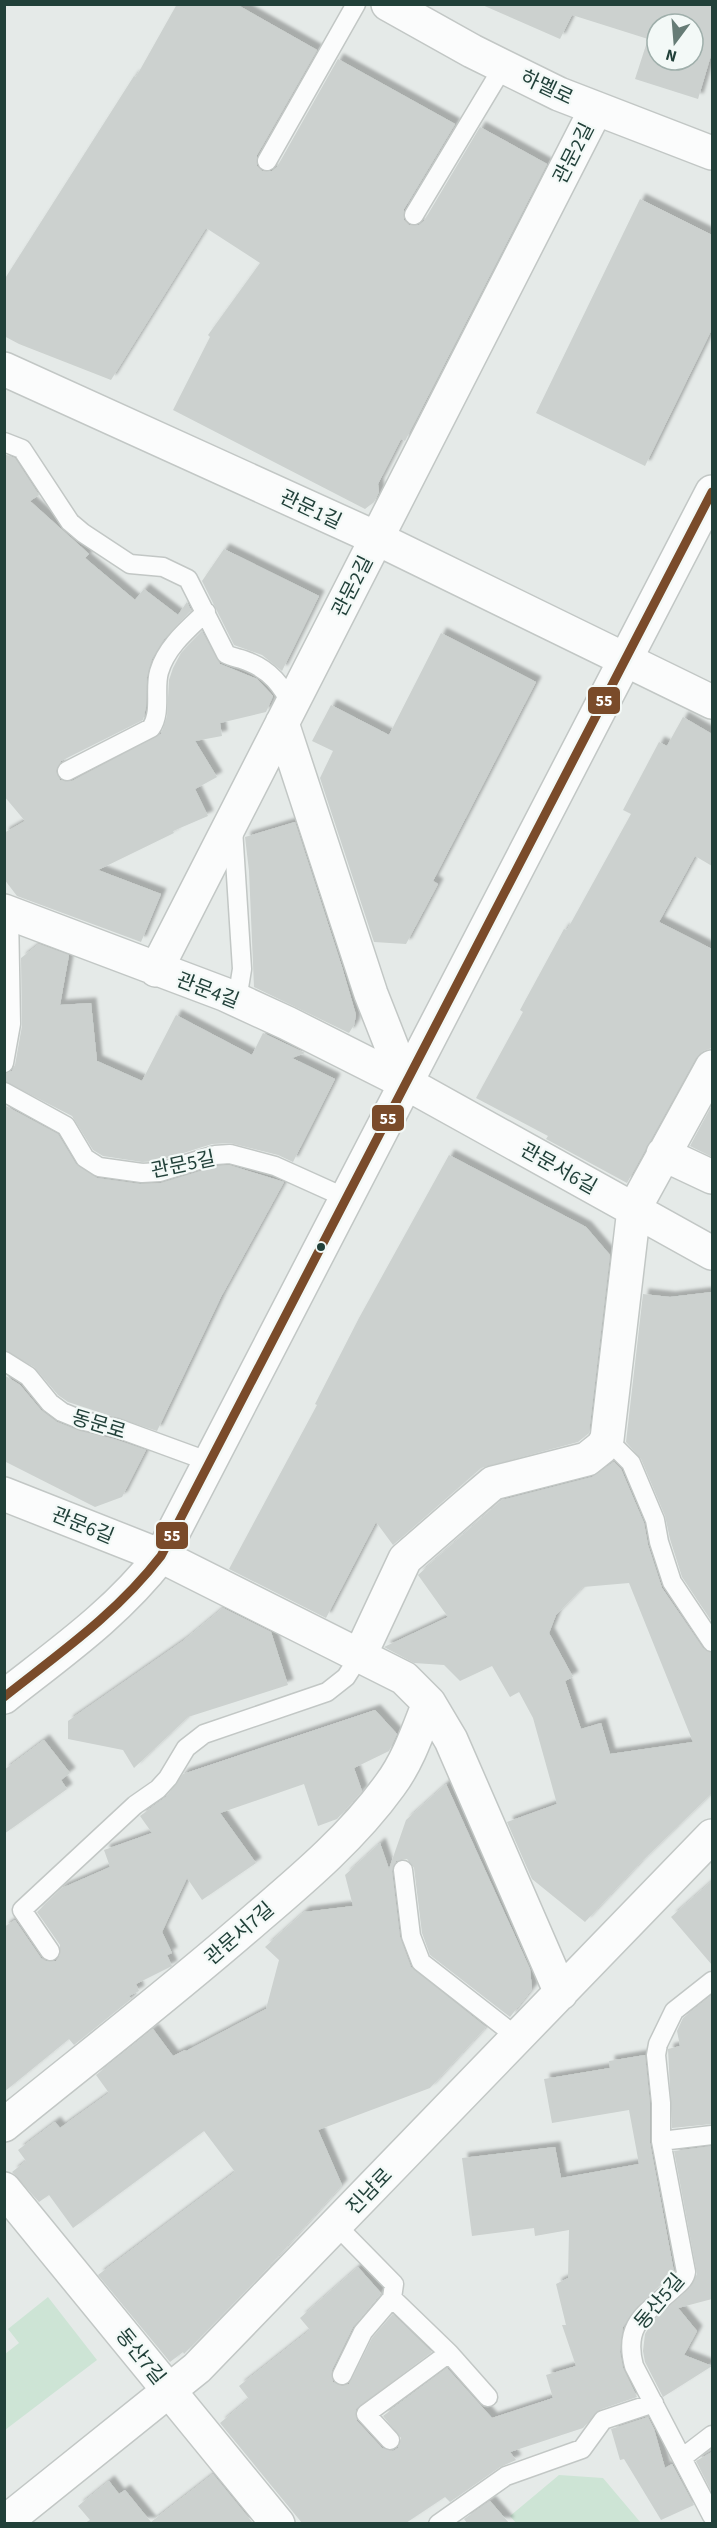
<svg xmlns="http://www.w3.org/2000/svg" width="717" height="2528" viewBox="0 0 717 2528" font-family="'Source Sans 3','Noto Sans KR',sans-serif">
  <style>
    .green { fill: #cde4d5 }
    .building { fill: #ccd1cf; fill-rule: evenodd; filter: url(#shadow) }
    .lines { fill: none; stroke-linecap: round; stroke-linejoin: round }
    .service-casing { stroke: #c2c7c5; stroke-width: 21 }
    .minor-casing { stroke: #c2c7c5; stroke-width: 36 }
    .tertiary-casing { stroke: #c2c7c5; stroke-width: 36 }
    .service { stroke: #fbfcfc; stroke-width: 18 }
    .minor { stroke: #fbfcfc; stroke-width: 33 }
    .tertiary { stroke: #fbfcfc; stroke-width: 33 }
    .bus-1-casing { stroke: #f3f9f7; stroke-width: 14 }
    .bus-1 { stroke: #7a4b2a; stroke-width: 9 }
    .bus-dot { fill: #214039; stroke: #f3f9f7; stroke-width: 2 }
    .labels { text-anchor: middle; stroke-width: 4.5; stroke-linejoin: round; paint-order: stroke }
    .street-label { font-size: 20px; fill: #214039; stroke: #f3f9f7 }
    .line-badge { stroke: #f3f9f7; stroke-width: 2 }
    .badge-label { font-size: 16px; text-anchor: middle; font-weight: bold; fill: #fff }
  </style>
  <defs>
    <filter id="shadow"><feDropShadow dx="5.5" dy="-5.5" stdDeviation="1.5" flood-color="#0004"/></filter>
  </defs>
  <rect width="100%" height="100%" fill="#e5eae8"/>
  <path class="green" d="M48 2297 97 2360 5 2430V2354L19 2343 8 2329Z
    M559 2475 603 2478 641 2523H516L510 2516Z"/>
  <path class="building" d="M177 4H236L317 50 257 155V166L262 171H272L277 167 338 59 455 124 404 209V220L409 225H419L424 221 480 127 547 164 405 441 401 439 378 484 379 492 374 502 365 509 173 410 210 337 208 335 260 263 206 228 111 380 19 344 4 336V280L134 76 136 77Z
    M480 4H712V52L698 99 635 79 648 39 572 15 560 39ZM657 24H693V60H657Z
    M640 199 712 235V329L645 466 536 413Z
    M4 454 15 458 39 495 30 501 89 554 85 558 135 600 144 589 178 615 187 602 191 610 164 639 152 659 147 677 146 707 143 720 61 761 56 771 60 780 72 781 161 734 167 716 169 680 173 668 181 653 202 631 220 664 257 679 273 696 266 712 220 723 222 736 195 741 217 777 195 789 208 816 173 831 174 833 98 870 161 894 141 942 17 896 4 879V833L25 821 4 796Z
    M224 549 319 596 282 671 262 655 234 645 202 581Z
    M441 633 536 682 433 881 438 884 406 944 374 942 320 778 333 751 312 741 331 705 389 735Z
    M683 717 712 734V866L695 856 659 922 712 949V1048L703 1051 696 1058 627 1183 546 1139 548 1136 476 1098 523 1012 520 1010 564 929 567 930 631 814 623 810 659 742 667 746Z
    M295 822 342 967 356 1015 354 1025 349 1033 254 987 249 871 245 837Z
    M39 944 69 955 60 1005 91 1003 97 1061 142 1081 176 1015 252 1055 263 1033 305 1053 292 1058 335 1079 293 1162 278 1155 230 1143 212 1144 158 1161 142 1162 103 1156 93 1150 72 1116 4 1081V1074L12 1071 15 1065 22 1026 21 958Z
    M4 1105 58 1134 76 1164 97 1178 140 1184 161 1183 217 1166 229 1165 284 1182 221 1297 157 1431 68 1402 58 1395 34 1367 4 1350Z
    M712 1105V1157L690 1146Z
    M449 1155 586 1227 610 1255 589 1433 578 1442 481 1468 393 1545 376 1522 326 1618 229 1569 317 1405 315 1404 359 1318Z
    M712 1292V1622L682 1577 670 1539 665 1516 641 1459 626 1442 643 1294 670 1297Z
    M4 1375 20 1385 41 1410 57 1422 80 1431 114 1439 146 1450 122 1497 95 1507 4 1461Z
    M614 1462 621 1469 644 1523 648 1545 662 1588 703 1648 712 1653V1793L639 1864 585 1922 532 1879 507 1822 557 1804 533 1718 519 1692 510 1697 492 1666 460 1681 444 1665 414 1663 384 1647 448 1617 418 1575 502 1500 592 1477ZM629 1583 693 1742 610 1754 601 1723 581 1729 565 1681 573 1677 549 1633 556 1615 583 1587Z
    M223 1608 271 1632 288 1685 188 1717 134 1768 123 1750 68 1739V1721L183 1641Z
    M375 1710 397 1734 389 1751 354 1768 362 1791 337 1819 318 1826 304 1784 220 1813 256 1863 202 1900 187 1878 162 1932 172 1953 167 1955 172 1966 136 1984 139 1991 129 1996 131 1999 74 2045 69 2039 4 2092V1927L15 1920 41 1958 46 1961H56L60 1955V1945L37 1912 62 1888 110 1867 104 1850 152 1833 140 1816 166 1797 183 1774Z
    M44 1740 70 1773 61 1780 67 1789 4 1834V1770Z
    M446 1784 530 1969 532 1989 510 2017 430 1955 422 1933 414 1868 407 1859 396 1861 392 1871 400 1937 411 1967 486 2027 430 2088 318 2130 342 2185 262 2274 184 2354 183 2352 170 2362 98 2275 235 2172 204 2131 73 2228 49 2195 39 2202 12 2172 26 2161 18 2150 55 2122 60 2128 109 2093 96 2075 153 2029 173 2056 185 2050 186 2051 266 2009 279 1960 265 1947 304 1912 353 1906 345 1875 380 1843 389 1869 406 1820Z
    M712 1881V1965L671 1917Z
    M712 1995V2124L672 2128 668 2049 680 2046 677 2031 683 2018Z
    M645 2055 650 2104V2143L674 2272 637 2307 623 2327 620 2352 623 2368 637 2397 599 2410 583 2428 510 2452 516 2460 500 2467 450 2502 445 2497 406 2523H302L220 2423 249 2399 239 2386 310 2330 300 2318 358 2267 381 2293 353 2327 332 2370 333 2382 342 2386 349 2384 372 2338 393 2314 432 2352 356 2409 357 2421 382 2448 393 2451 398 2448 401 2438 383 2416 447 2368 492 2418 553 2398 546 2375 576 2366 562 2325H566L556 2284 568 2278 569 2230 535 2236 534 2228 472 2236 462 2158 555 2147 561 2178 639 2164 629 2110 552 2123 544 2079 610 2068 609 2061Z
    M712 2146V2299L678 2308 697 2331 684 2355 712 2366 663 2397 645 2362 643 2351 645 2334 653 2321 689 2289 697 2274 674 2151Z
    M648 2417 654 2429 665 2468 672 2464 694 2505 661 2520 624 2459 620 2460 611 2429Z
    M712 2452V2493L696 2461Z
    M213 2474 253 2523H85L90 2520 78 2506 109 2481 119 2494 125 2490 151 2522Z
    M490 2501 509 2523H467L464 2519Z"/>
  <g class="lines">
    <defs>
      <path id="service" d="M267 161 356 4
        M414 215 503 67
        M4 442 22 449 70 522 83 533 130 564 163 567 188 579 226 654C233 658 241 658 249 662 271 671 281 685 292 705
        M67 771 151 728C162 712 154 689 159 672 166 647 188 629 206 612
        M233 829 242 969 237 1000
        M4 1063 11 1024 9 913
        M4 1092 66 1126 85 1158 99 1167 142 1173 160 1172 215 1155 230 1154 275 1166 346 1198
        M4 1361 28 1376 50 1403 62 1412 84 1421 117 1428 210 1462
        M607 1439 631 1463 655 1520 659 1542 672 1582 712 1642
        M403 1870 411 1936 421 1962 517 2037
        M50 1951 22 1910 135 1805 158 1789 168 1778 186 1748 204 1734 327 1692 346 1677 360 1655
        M712 1981 674 2011 658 2044 656 2055 661 2103V2141L712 2135
        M661 2141 686 2272C685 2280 678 2284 672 2290 645 2314 623 2325 634 2366L712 2516
        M336 2225 394 2284 392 2298 449 2353 366 2414 390 2440
        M449 2353 488 2397
        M342 2375 363 2332 392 2298
        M682 2458 712 2435
        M438 2524 506 2476 582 2449 603 2420 654 2403"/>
      <path id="minor" d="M4 369 376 538 712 702
        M282 723 371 994 406 1083
        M4 911 224 994 287 1023 406 1083 712 1253
        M156 970 596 109
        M663 1154 712 1177
        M4 1494 161 1556 404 1678 429 1703 451 1740 561 1993
        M360 1655 405 1559 466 1506 493 1483 587 1459 602 1447 607 1439 634 1209 712 1067
        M4 2125C89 2056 176 1989 258 1917 305 1877 354 1835 390 1785 408 1761 418 1731 429 1703
        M4 2189 278 2524
        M4 2523 197 2368 712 1836"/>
      <path id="tertiary" d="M388 4 472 51 559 94 712 153
        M4 1697C61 1652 116 1614 161 1556L712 492"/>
    </defs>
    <use href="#service" class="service-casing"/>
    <use href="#minor" class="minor-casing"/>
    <use href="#tertiary" class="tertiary-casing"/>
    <use href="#service" class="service"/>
    <use href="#minor" class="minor"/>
    <use href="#tertiary" class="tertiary"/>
    <defs>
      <path id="bus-1" d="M4 1697C61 1652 116 1614 161 1556L712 492"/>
    </defs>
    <use href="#bus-1" class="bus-1-casing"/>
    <use href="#bus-1" class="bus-1"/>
  </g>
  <circle class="bus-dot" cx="321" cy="1247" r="5"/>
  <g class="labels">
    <g class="street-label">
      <text transform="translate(547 87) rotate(25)" y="7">하멜로</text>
      <text transform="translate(573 153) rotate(-63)" y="7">관문2길</text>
      <text transform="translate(311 509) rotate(25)" y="7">관문1길</text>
      <text transform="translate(352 586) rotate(-63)" y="7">관문2길</text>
      <text transform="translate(208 990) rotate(21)" y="7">관문4길</text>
      <text transform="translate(183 1164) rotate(-12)" y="7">관문5길</text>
      <text transform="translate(559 1168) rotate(29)" y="7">관문서6길</text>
      <text transform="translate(99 1424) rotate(17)" y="7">동문로</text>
      <text transform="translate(83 1525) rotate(22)" y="7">관문6길</text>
      <text transform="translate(239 1933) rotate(-41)" y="7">관문서7길</text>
      <text transform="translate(369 2191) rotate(-46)" y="7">진남로</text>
      <text transform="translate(659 2301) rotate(-50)" y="7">동산5길</text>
      <text transform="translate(141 2356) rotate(51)" y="7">동산7길</text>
    </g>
  </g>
  <g class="line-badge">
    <rect x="587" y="686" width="34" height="29" rx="6" fill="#7a4b2a"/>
    <rect x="371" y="1104" width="34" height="28" rx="6" fill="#7a4b2a"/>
    <rect x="155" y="1521" width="34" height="29" rx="6" fill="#7a4b2a"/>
  </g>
  <g class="badge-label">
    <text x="604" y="706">55</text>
    <text x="388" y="1124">55</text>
    <text x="172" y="1541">55</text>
  </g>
  <rect width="717" height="2528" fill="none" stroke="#214039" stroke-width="12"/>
  <g transform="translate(675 42) rotate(196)"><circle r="28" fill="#f3f9f7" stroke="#9fafab" stroke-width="1.5"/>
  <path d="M0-4.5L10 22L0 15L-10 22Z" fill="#667c76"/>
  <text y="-9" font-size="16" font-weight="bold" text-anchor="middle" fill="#214039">N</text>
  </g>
</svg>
